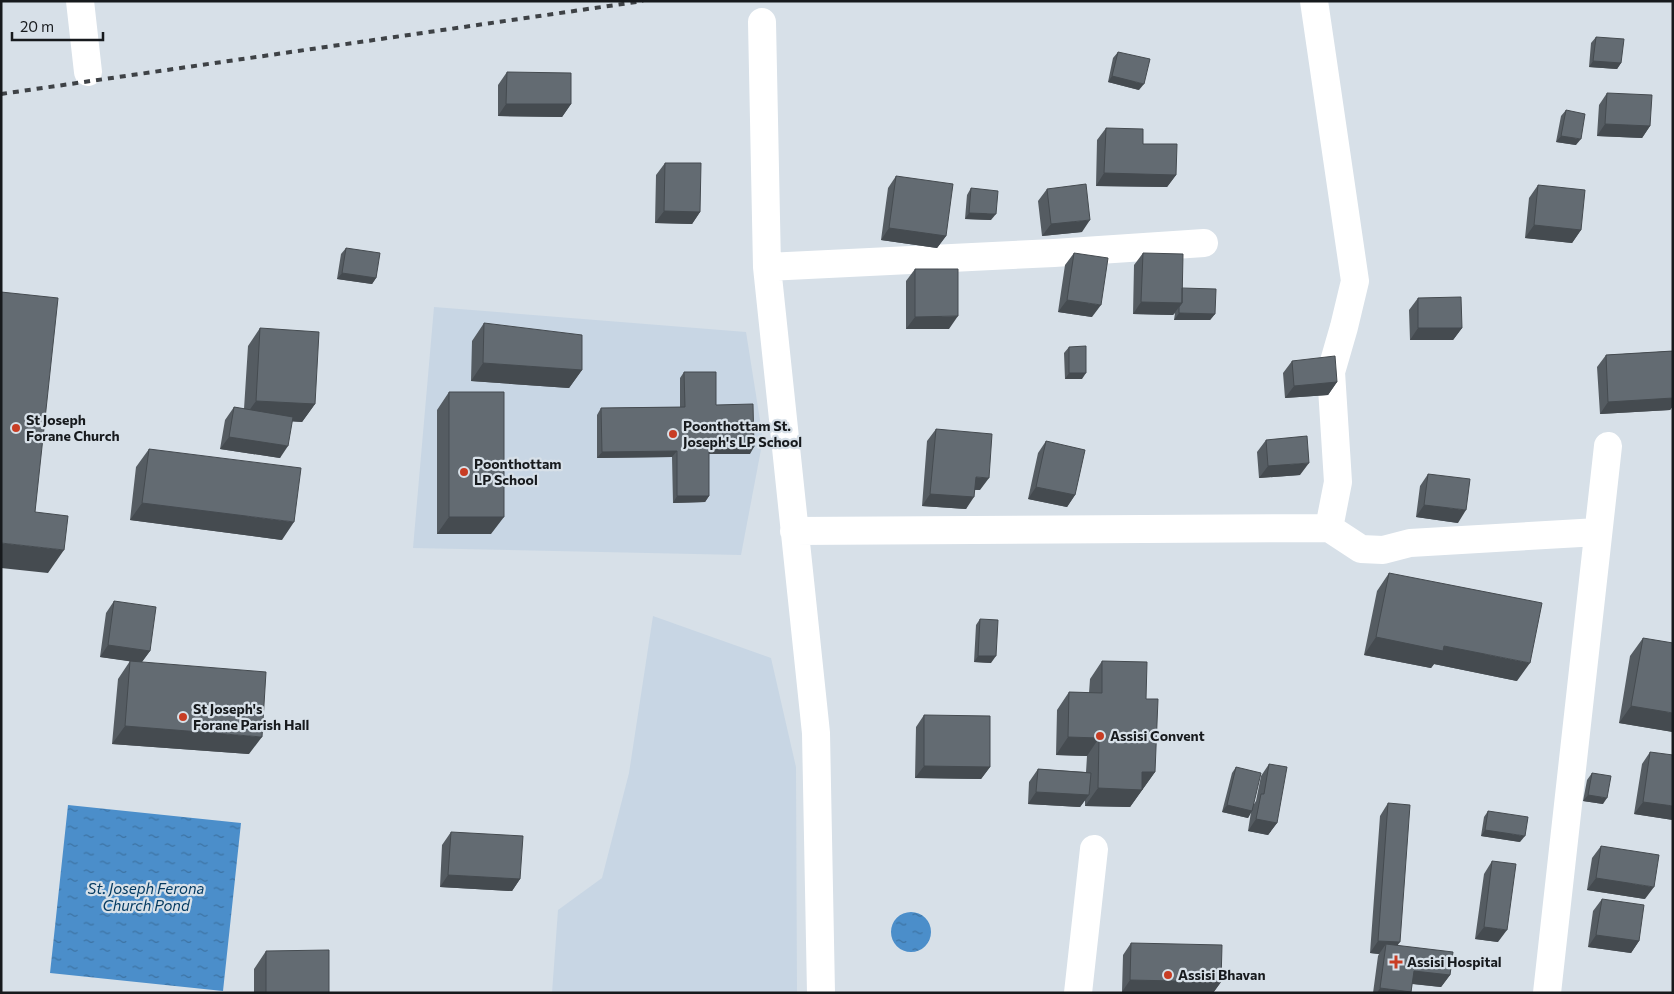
<svg xmlns="http://www.w3.org/2000/svg" width="1674" height="994" viewBox="0 0 1674 994" font-family="Commissioner,sans-serif">
  <style>
    .built { fill: #c8d6e4 }
    .water { fill: url(#water-ripples) }
    .lines { fill: none; stroke-linecap: round; stroke-linejoin: round }
    .minor { stroke: #fff; stroke-width: 28 }
    .rail { stroke: #3e4246; stroke-width: 4; stroke-dasharray: 6 6; stroke-linecap: butt }
    .wall { fill: #555c62 }
    .shaded-wall { fill: #454b50 }
    .building { fill: #636b72; stroke: #454b50 }
    .poi-dot { fill: #c83d24; stroke: #d7e0e8; stroke-width: 2 }
    .labels { text-anchor: middle; stroke-width: 4.5; stroke-linejoin: round; paint-order: stroke }
    .poi-label { font-size: 14px; font-weight: bold; fill: #171a1d; stroke: #d7e0e8; text-anchor: start }
    .water-label { font-size: 15px; font-style: italic; fill: #053b62; stroke: #d7e0e8 }
  </style>
  <defs>
    <pattern id="water-ripples" width="26" height="14" patternUnits="userSpaceOnUse" patternTransform="scale(1.25)"><rect width="26" height="14" fill="#4b8eca"/><path d="M2 4q2-2 4 0t4 0M15 11q2-2 4 0t4 0" fill="none" stroke="#3d73a3"/></pattern>
  </defs>
  <rect width="100%" height="100%" fill="#d7e0e8"/>
  <path class="built" d="M434 307 746 332 763 439 741 555 413 548Z
    M653 616 771 658 796 767 797 993H552L558 910 602 878 629 773Z"/>
  <path class="water" d="M68 805 241 823 223 991 50 973Z
    M891 932a20 20 0 1 1 40 0a20 20 0 1 1-40 0Z"/>
  <g class="lines">
    <path class="minor" d="M80 1 88 72
      M762 22 767 267 816 733 821 993
      M767 267 1054 253 1204 243
      M1329 528 1361 549 1383 550 1410 543 1598 532
      M794 531 1329 528 1338 482 1331 372 1344 327 1355 281 1314 1
      M1078 993 1094 849
      M1547 993 1608 446"/>
    <path class="rail" d="M1 94 643 1"/>
  </g>
  <path class="wall" d="M1596 37 1621 63 1617 69 1589 67 1591 43Z
    M1118 52 1139 90 1108 82 1113 58Z
    M507 72 571 104 562 117 498 116V85Z
    M1607 93 1650 126 1642 138 1597 136 1599 105Z
    M1566 110 1576 145 1556 142 1561 116Z
    M1106 128 1143 144 1176 175 1167 187 1096 186 1097 140Z
    M665 163 700 212 692 224 655 223 656 175Z
    M896 176 946 236 937 248 881 240 888 188Z
    M1538 185 1581 230 1572 243 1525 238 1529 198Z
    M971 188 991 220 965 219 967 195Z
    M1047 189 1082 232 1042 236 1038 201Z
    M346 248 376 278 372 284 337 279 341 254Z
    M1074 253 1092 317 1058 312 1065 265Z
    M1143 253 1182 288 1215 314 1210 320H1174L1175 313 1173 315 1133 314 1134 265Z
    M915 269 949 329H906V281Z
    M1418 298 1462 328 1453 340H1410L1409 310Z
    M484 323 582 370 569 388 471 381 472 341Z
    M260 328 315 404 302 422 292 421 280 458 220 449 225 420 234 407 244 409 248 346Z
    M1069 347 1082 379H1065L1064 353Z
    M1673 351V406L1670 410 1600 414 1597 367 1606 355Z
    M1292 361 1337 382 1328 395 1285 398 1283 373Z
    M684 372 716 405 750 454H709V496L705 502 673 503 672 457 597 458V415L601 408 680 407V378Z
    M449 392 491 534H437V410Z
    M936 429 980 490H975L966 509 922 506 927 441Z
    M1266 440 1300 475 1259 478 1257 452Z
    M1046 441 1075 495 1067 507 1028 499 1038 453Z
    M149 449 282 540 130 520 136 467Z
    M1428 474 1458 523 1416 517 1420 486Z
    M1389 573 1517 681 1434 664 1431 668 1364 655 1377 591Z
    M114 601 150 651 142 662 249 754 112 744 118 679 130 661 100 657 106 613Z
    M980 619 991 663 974 662 976 625Z
    M1643 638 1673 732 1619 723 1630 656Z
    M1102 661 1146 699 1155 772 1130 807 1085 806V800L1080 807 1028 804 1029 782 1038 769 1086 772 1087 756 1056 755 1057 710 1069 692 1089 693 1090 679Z
    M924 715 990 767 981 779 915 778 916 727Z
    M1650 752 1673 820 1634 814 1642 764Z
    M1269 764 1277 823 1268 835 1248 831 1251 812 1248 818 1222 812 1232 773 1236 767 1254 804 1256 801 1261 776Z
    M1592 773 1603 804 1583 801 1587 780Z
    M1388 803 1398 946 1450 975 1441 987 1412 984 1411 993H1373L1378 956 1379 954 1370 953 1380 816Z
    M1488 811 1520 842 1481 836 1484 817Z
    M451 832 520 879 512 891 440 887 442 845Z
    M1601 846 1645 899 1587 890 1592 858Z
    M1492 861 1498 942 1475 939 1484 874Z
    M1602 899 1639 941 1631 953 1588 947 1593 911Z
    M1131 943 1221 982 1213 993 1122 992 1123 955Z
    M266 951 329 993H254V969Z"/>
  <path class="shaded-wall" d="M1593 61 1621 63 1617 69 1589 67Z
    M1112 76 1144 84 1139 90 1108 82Z
    M506 104H571L562 117 498 116Z
    M1605 124 1650 126 1642 138 1597 136Z
    M1561 136 1581 139 1576 145 1556 142Z
    M1104 173 1176 175 1167 187 1096 186Z
    M664 211 700 212 692 224 655 223Z
    M969 213 996 214 991 220 965 219Z
    M1090 220 1082 232 1042 236 1051 224Z
    M1534 225 1581 230 1572 243 1525 238Z
    M889 228 946 236 937 248 881 240Z
    M342 273 376 278 372 284 337 279Z
    M1067 300 1101 305 1092 317 1058 312Z
    M1141 302 1182 303 1173 315 1133 314Z
    M1179 313 1215 314 1210 320H1174Z
    M958 316 949 329H906L915 317Z
    M1418 328H1462L1453 340H1410Z
    M483 363 582 370 569 388 471 381Z
    M1069 373H1086L1082 379H1065Z
    M1337 382 1328 395 1285 398 1294 386Z
    M1673 398V406L1670 410 1600 414 1608 402Z
    M256 401 315 404 302 422 243 419Z
    M229 437 288 446 280 458 220 449Z
    M754 447 750 454H704L709 448Z
    M677 451 672 457 597 458 602 452Z
    M1309 463 1300 475 1259 478 1268 466Z
    M976 477 989 478 980 490 967 489Z
    M1036 487 1075 495 1067 507 1028 499Z
    M930 494 974 497 966 509 922 506Z
    M677 496H709L705 502 673 503Z
    M142 503 294 522 282 540 130 520Z
    M1424 505 1466 510 1458 523 1416 517Z
    M449 517H504L491 534H437Z
    M1 543 64 550 48 573 1 568Z
    M1376 637 1444 646 1530 663 1517 681 1434 664 1431 668 1364 655Z
    M108 645 150 651 141 663 100 657Z
    M978 656H996L991 663 974 662Z
    M1631 706 1673 713V732L1619 723Z
    M125 726 262 737 249 754 112 744Z
    M1068 737 1099 738 1087 756 1056 755Z
    M924 766 990 767 981 779 915 778Z
    M1142 772H1155L1130 807 1085 806 1098 788Z
    M1036 792 1089 795 1080 807 1028 804Z
    M1588 795 1607 798 1603 804 1583 801Z
    M1643 802 1673 806V820L1634 814Z
    M1227 805 1252 811 1248 818 1222 812Z
    M1256 819 1277 823 1268 835 1248 831Z
    M1485 830 1525 836 1520 842 1481 836Z
    M448 875 520 879 512 891 440 887Z
    M1596 878 1654 887 1645 899 1587 890Z
    M1484 927 1507 930 1498 942 1475 939Z
    M1596 935 1639 941 1631 953 1588 947Z
    M1378 941 1400 942 1391 954 1386 944 1379 954 1370 953Z
    M1414 971 1450 975 1441 987 1405 983Z
    M1130 980 1221 982 1213 993 1122 992Z
    M1380 988 1411 992V993H1377Z"/>
  <path class="building" d="M1596 37 1624 39 1621 63 1593 61Z
    M1118 52 1150 59 1144 84 1112 76Z
    M507 72 571 73V104H506Z
    M1607 93 1652 95 1650 126 1605 124Z
    M1566 110 1585 114 1581 139 1561 136Z
    M1106 128 1143 129V144H1177L1176 175 1104 173Z
    M665 163H701L700 212 664 211Z
    M896 176 953 184 946 236 889 228Z
    M1086 184 1090 220 1051 224 1047 189Z
    M1538 185 1585 190 1581 230 1534 225Z
    M971 188 998 191 996 214 969 213Z
    M346 248 380 253 376 278 342 273Z
    M1074 253 1108 258 1101 305 1067 300Z
    M1143 253 1183 254 1182 303 1141 302Z
    M915 269H958V316L915 317Z
    M1182 288 1216 289 1215 314 1179 313V307L1182 303Z
    M1 292 58 298 35 512 68 516 64 550 1 543Z
    M1461 297 1462 328H1418V298Z
    M484 323 582 335V370L483 363Z
    M260 328 319 332 315 404 256 401Z
    M1086 346V373H1069V347Z
    M1673 351V398L1608 402 1606 355Z
    M1335 356 1337 382 1294 386 1292 361Z
    M684 372H716V405L753 404 754 447 709 448V496H677V451L602 452 601 408 685 407Z
    M449 392H504V517H449Z
    M234 407 293 417 288 446 229 437Z
    M936 429 992 434 989 478 976 477 974 497 930 494Z
    M1307 436 1309 463 1268 466 1266 440Z
    M1046 441 1085 450 1075 495 1036 487Z
    M149 449 301 468 294 522 142 503Z
    M1428 474 1470 479 1466 510 1424 505Z
    M1389 573 1542 603 1530 663 1444 646 1443 651 1376 637Z
    M114 601 156 607 150 651 108 645Z
    M980 619 998 620 996 656H978Z
    M1643 638 1673 643V713L1631 706Z
    M130 661 266 672 262 737 125 726Z
    M1102 661 1147 662 1146 699H1158L1155 772H1142V790L1098 788 1099 738 1068 737 1069 692 1102 693Z
    M924 715 990 716V767L924 766Z
    M1650 752 1673 755V806L1643 802Z
    M1269 764 1287 767 1277 823 1256 819 1261 794H1264Z
    M1236 767 1261 773 1252 811 1227 805Z
    M1038 769 1091 773 1089 795 1036 792Z
    M1592 773 1611 776 1607 798 1588 795Z
    M1388 803 1410 805 1400 942 1378 941Z
    M1488 811 1528 817 1525 836 1485 830Z
    M451 832 523 836 520 879 448 875Z
    M1601 846 1659 855 1654 887 1596 878Z
    M1492 861 1516 864 1507 930 1484 927Z
    M1602 899 1644 905 1639 941 1596 935Z
    M1131 943 1222 945 1221 982 1130 980Z
    M1386 944 1453 952 1450 975 1414 971 1411 992 1380 988Z
    M329 950V993H266V951Z"/>
  <g class="poi-dot">
    <circle cx="16" cy="428" r="5"/>
    <circle cx="673" cy="434" r="5"/>
    <circle cx="464" cy="472" r="5"/>
    <circle cx="183" cy="717" r="5"/>
    <circle cx="1100" cy="736" r="5"/>
    <path d="M1393.5 954.5h5v5h5v5h-5v5h-5v-5h-5v-5h5z"/>
    <circle cx="1168" cy="975" r="5"/>
  </g>
  <g class="labels">
    <g class="poi-label">
      <text x="26" y="425">St Joseph<tspan x="26" dy="16">Forane Church</tspan></text>
      <text x="683" y="431">Poonthottam St.<tspan x="683" dy="16">Joseph's LP School</tspan></text>
      <text x="474" y="469">Poonthottam<tspan x="474" dy="16">LP School</tspan></text>
      <text x="193" y="714">St Joseph's<tspan x="193" dy="16">Forane Parish Hall</tspan></text>
      <text x="1110" y="741">Assisi Convent</text>
      <text x="1407" y="967">Assisi Hospital</text>
      <text x="1178" y="980">Assisi Bhavan</text>
    </g>
    <g class="water-label">
      <text x="146" y="894">St. Joseph Ferona<tspan x="146" dy="17">Church Pond</tspan></text>
    </g>
  </g>
  <rect width="1674" height="994" fill="none" stroke="#171a1d" stroke-width="5"/>
  <path d="M12 32v8h91v-8" fill="none" stroke="#171a1d" stroke-width="2.5"/>
  <text x="20" y="32" font-size="15" fill="#171a1d" stroke="#d7e0e8" stroke-width="4" paint-order="stroke">20 m</text>
</svg>
